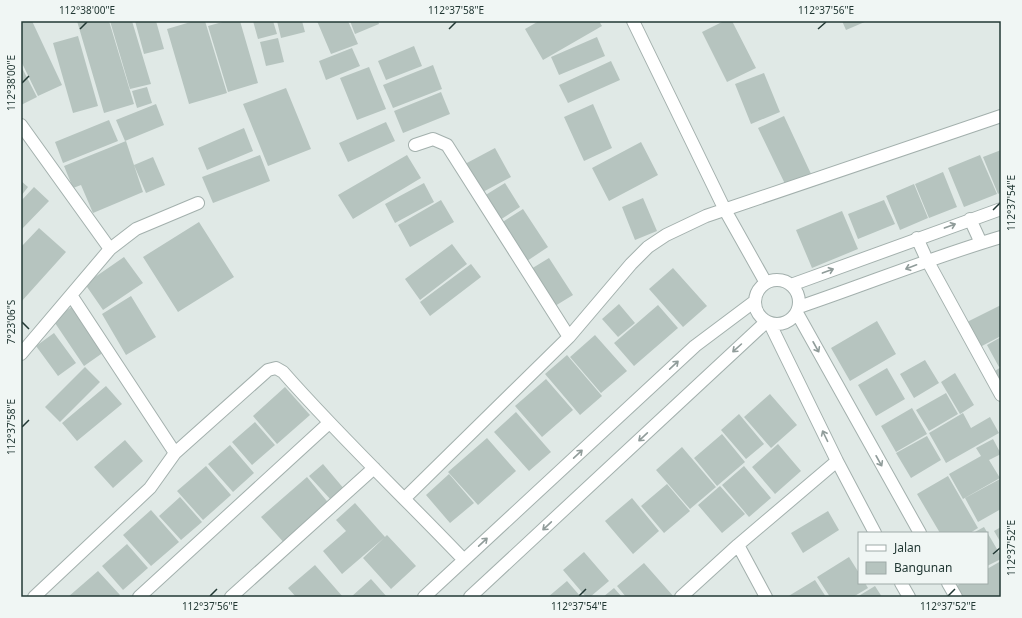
<svg xmlns="http://www.w3.org/2000/svg" width="1022" height="618" viewBox="0 0 1022 618" font-family="'Noto Sans',sans-serif">
  <style>
    .building { fill: #b6c4bf }
    .lines { fill: none; stroke-linecap: round; stroke-linejoin: round }
    .minor-casing { stroke: #a3b0ad; stroke-width: 14 }
    .minor { stroke: #fff; stroke-width: 12 }
    .oneway { stroke: #909c9a }
    .ticks { fill: none; stroke: #223834; stroke-width: 1.5 }
    .neatline { fill: none; stroke: #223834; stroke-width: 1.5 }
    .ticks-label { font-size: 10px; text-anchor: middle; fill: #223834 }
  </style>
  <rect width="100%" height="100%" fill="#e0e9e6"/>
  <path class="building" d="M21 21H32L62 85 38 96 21 61Z
    M77 21H109L134 104 104 113Z
    M110 21H132L151 84 130 89Z
    M135 21H156L164 49 144 54Z
    M194 21H205L227 93 189 104 167 29Z
    M226 21H240L258 83 228 92 208 26Z
    M253 21H273L277 34 258 39Z
    M277 21H302L305 32 281 38Z
    M317 21H348L358 44 331 54Z
    M350 21H378L379 24 355 34Z
    M539 21H599L602 26 543 60 525 29Z
    M724 21H732L756 68 727 82 702 32Z
    M842 21H867L846 30Z
    M78 36 98 106 73 113 53 43Z
    M597 37 605 56 559 75 551 57Z
    M278 38 284 62 266 66 260 42Z
    M414 46 422 66 386 80 378 61Z
    M352 48 360 66 326 80 319 61Z
    M611 61 620 80 568 103 559 85Z
    M433 65 442 89 393 108 383 85Z
    M21 66 37 97 21 105Z
    M369 67 386 109 357 120 340 78Z
    M764 73 780 112 751 124 735 84Z
    M147 87 152 103 137 108 132 91Z
    M286 88 311 149 268 166 243 104Z
    M441 92 450 114 403 133 394 111Z
    M156 104 164 125 125 141 116 120Z
    M593 104 612 148 584 161 564 117Z
    M784 116 812 176 787 188 758 128Z
    M109 120 118 141 63 163 55 142Z
    M386 122 395 141 348 162 339 143Z
    M244 128 253 151 207 170 198 148Z
    M126 141 143 192 93 213 81 185 73 188 64 166Z
    M641 142 658 175 609 201 592 168Z
    M495 148 511 177 481 193 465 164Z
    M1001 150V192L998 194 983 157Z
    M260 155 270 181 213 203 202 177Z
    M407 155 421 178 353 219 338 195Z
    M980 155 997 194 964 207 948 168Z
    M153 157 165 185 146 193 134 165Z
    M943 172 957 207 929 218 915 184Z
    M21 181 28 187 21 196Z
    M424 183 434 202 395 223 385 204Z
    M505 183 520 207 500 220 484 196Z
    M914 184 928 218 900 230 886 196Z
    M34 187 49 201 21 230V201Z
    M643 198 657 231 635 240 622 207Z
    M441 200 454 222 410 247 398 225Z
    M884 200 895 224 858 239 848 214Z
    M523 209 548 247 527 261 501 223Z
    M842 211 858 249 812 268 796 230Z
    M199 222 234 277 178 312 143 257Z
    M39 228 66 252 21 302V247Z
    M452 244 467 264 420 300 405 279Z
    M124 257 143 283 103 310 85 284Z
    M549 258 573 295 555 306 531 269Z
    M471 264 481 277 430 316 420 302Z
    M673 268 707 306 683 327 649 289Z
    M131 296 156 337 126 355 102 314Z
    M619 304 635 323 618 337 602 319Z
    M658 305 678 328 634 366 614 343Z
    M1001 305V336L980 347 967 322Z
    M73 306 104 352 84 366 53 320Z
    M877 321 896 354 850 381 831 348Z
    M54 333 76 363 58 376 36 346Z
    M595 335 627 371 601 393 570 357Z
    M1001 337V366L999 367 987 345Z
    M567 355 602 396 580 415 545 374Z
    M925 360 939 383 914 398 900 374Z
    M85 367 100 382 60 422 45 407Z
    M1001 367V383L995 371Z
    M887 368 905 399 876 416 858 385Z
    M955 373 974 405 960 414 941 382Z
    M546 379 573 410 542 437 515 406Z
    M106 386 122 404 77 441 62 423Z
    M285 387 310 415 277 444 253 416Z
    M946 393 958 414 929 431 916 410Z
    M770 394 797 425 771 448 744 417Z
    M912 408 927 434 896 452 881 426Z
    M516 412 551 452 529 471 494 432Z
    M963 413 971 428 990 417 999 433 946 463 929 433Z
    M739 414 764 444 746 459 721 430Z
    M255 422 275 445 252 465 232 442Z
    M722 434 745 462 717 486 694 458Z
    M927 436 941 460 911 478 896 453Z
    M487 438 516 471 478 505 448 472Z
    M993 439 1001 454 989 460 1000 478 963 499 949 474 981 456 976 448Z
    M125 440 143 461 113 488 94 467Z
    M778 444 801 471 775 494 752 467Z
    M230 445 254 473 233 492 208 464Z
    M682 447 716 487 690 509 656 470Z
    M323 464 345 490 332 501 309 476Z
    M206 466 231 495 203 520 177 491Z
    M744 466 771 498 749 517 722 485Z
    M449 474 474 503 450 523 426 495Z
    M948 476 978 528 970 533H940L917 494Z
    M307 477 331 506 286 545 261 517Z
    M1000 479 1001 509 978 522 965 498Z
    M667 484 690 511 664 533 641 506Z
    M720 486 745 514 722 533 698 505Z
    M180 497 202 522 181 540 159 516Z
    M632 498 659 531 633 554 605 521Z
    M355 503 385 537 342 574 323 551 346 531 336 520Z
    M151 510 179 542 151 566 123 535Z
    M828 511 839 530 803 553 791 533Z
    M984 527 1001 556V559L987 566V533H973Z
    M1001 527V543L994 531Z
    M387 535 416 566 391 589 363 558Z
    M127 544 148 568 123 590 102 566Z
    M584 552 609 581 590 597H586L563 570Z
    M849 557 859 573V583H865L868 588 853 597H830L817 577Z
    M1001 561V597H961L955 587 961 583H987V569Z
    M644 563 674 597H626L617 586Z
    M315 565 343 597H296L288 588Z
    M98 571 120 595 118 597H68Z
    M371 579 387 597H351Z
    M815 580 826 597H787Z
    M567 581 581 597H548Z
    M875 586 882 597H857Z
    M614 588 622 597H603Z"/>
  <g class="lines">
    <defs>
      <path id="minor" d="M633 21 725 210 766 283
        M21 125 110 249 21 354
        M415 145 433 139 447 145 569 337
        M970 219 981 243
        M917 238 927 260 1001 395
        M110 249 136 229 198 203
        M755 302a22 22 0 1 1 44 0a22 22 0 1 1-44 0Z
        M791 285 1001 209
        M799 307C867 284 933 257 1001 237
        M797 313 920 533
        M770 324 837 461 875 533
        M175 453 268 370 276 368 283 372C340 437 404 497 464 560
        M405 498 569 337 631 264 648 247 666 235 706 216 1001 116
        M901 583 909 597
        M948 583 956 597
        M34 597 150 488 175 453 71 295
        M139 597 329 423
        M231 597 374 468
        M424 597 695 346 755 301
        M470 597 766 322
        M681 597 738 545
        M766 597 738 545 837 461"/>
    </defs>
    <use href="#minor" class="minor-casing"/>
    <use href="#minor" class="minor"/>
  </g>
  <defs><path id="oneway-shaft" d="M-6 0H5M1.5-3L5.5 0L1.5 3" fill="none" stroke-width="1.6" stroke-linecap="round" stroke-linejoin="round"/></defs>
  <g class="oneway">
    <use href="#oneway-shaft" transform="translate(950 226) rotate(-20)"/>
    <use href="#oneway-shaft" transform="translate(911 267) rotate(159)"/>
    <use href="#oneway-shaft" transform="translate(828 271) rotate(-20)"/>
    <use href="#oneway-shaft" transform="translate(816 347) rotate(61)"/>
    <use href="#oneway-shaft" transform="translate(737 348) rotate(138)"/>
    <use href="#oneway-shaft" transform="translate(674 365) rotate(-43)"/>
    <use href="#oneway-shaft" transform="translate(825 436) rotate(-116)"/>
    <use href="#oneway-shaft" transform="translate(643 437) rotate(137)"/>
    <use href="#oneway-shaft" transform="translate(578 454) rotate(-43)"/>
    <use href="#oneway-shaft" transform="translate(879 461) rotate(61)"/>
    <use href="#oneway-shaft" transform="translate(547 526) rotate(137)"/>
    <use href="#oneway-shaft" transform="translate(483 542) rotate(-43)"/>
  </g>
  <path class="ticks" d="M80 29 87 22M449 29 456 22M818 29 826 22M22 83 29 76M993 210 1000 203M22 322 29 329M22 427 29 420M993 554 1000 548M210 596 217 589M579 596 586 589M948 596 955 589"/>
  <rect width="1022" height="618" fill="none" stroke="#f0f6f4" stroke-width="44"/>
  <rect x="858" y="532" width="130" height="52" fill="#f0f6f4" stroke="#9eaaa7"/>
  <rect x="866" y="545" width="20" height="6" fill="#ffffff" stroke="#9eaaa7"/>
  <text x="894" y="552" font-size="12" fill="#223834">Jalan</text>
  <rect x="866" y="562" width="20" height="12" fill="#b6c4bf" stroke="#9eaaa7"/>
  <text x="894" y="572" font-size="12" fill="#223834">Bangunan</text>
  <rect x="22" y="22" width="978" height="574" class="neatline"/>
  <g class="ticks-label">
    <text x="87" y="14">112°38'00"E</text>
    <text x="456" y="14">112°37'58"E</text>
    <text x="826" y="14">112°37'56"E</text>
    <text transform="translate(11 83) rotate(-90)" y="4">112°38'00"E</text>
    <text transform="translate(1011 203) rotate(-90)" y="4">112°37'54"E</text>
    <text transform="translate(11 322) rotate(-90)" y="4">7°23'06"S</text>
    <text transform="translate(11 427) rotate(-90)" y="4">112°37'58"E</text>
    <text transform="translate(1011 548) rotate(-90)" y="4">112°37'52"E</text>
    <text x="210" y="610">112°37'56"E</text>
    <text x="579" y="610">112°37'54"E</text>
    <text x="948" y="610">112°37'52"E</text>
  </g>
</svg>
